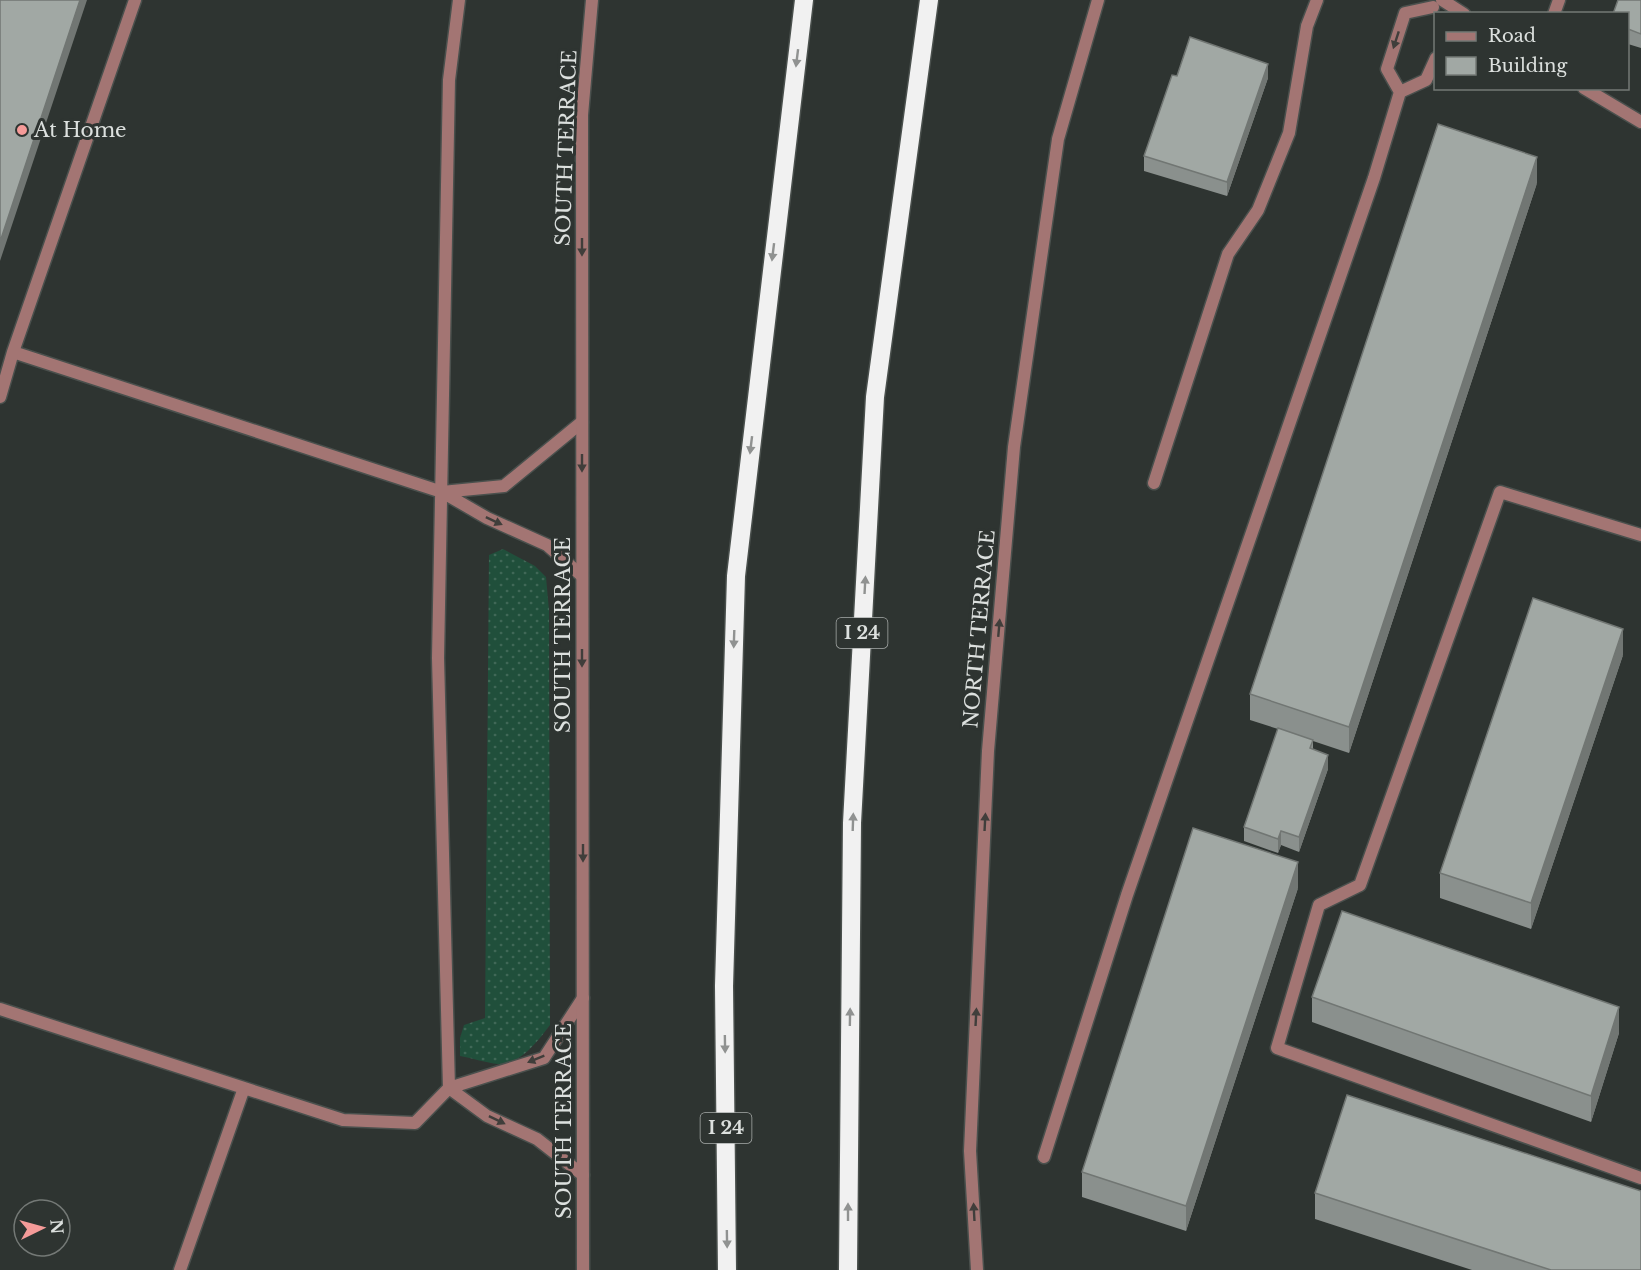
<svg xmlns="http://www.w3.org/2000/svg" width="1641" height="1270" viewBox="0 0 1641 1270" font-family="'Libre Baskerville',serif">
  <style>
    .grass { fill: url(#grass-dots) }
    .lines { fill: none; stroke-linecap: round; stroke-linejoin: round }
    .service-casing { stroke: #4a504d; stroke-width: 15 }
    .tertiary-casing { stroke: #4a504d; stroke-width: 15 }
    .motorway-casing { stroke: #4a504d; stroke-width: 21 }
    .service { stroke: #a37573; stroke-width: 12 }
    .tertiary { stroke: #a37573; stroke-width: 12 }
    .motorway { stroke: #f1f1f1; stroke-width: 18 }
    .wall { fill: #8a908d }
    .shaded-wall { fill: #717673 }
    .building { fill: #a1a8a4; stroke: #717673; stroke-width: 1.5 }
    .oneway { fill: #403e3b }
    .oneway2 { fill: #909291 }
    .poi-dot { fill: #f59b99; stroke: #2e3431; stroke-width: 2 }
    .labels { text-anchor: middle; stroke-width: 6; stroke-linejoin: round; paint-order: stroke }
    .shield { fill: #2e3431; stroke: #a8acaa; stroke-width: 1.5 }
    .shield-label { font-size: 18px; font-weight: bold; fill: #dce0de }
    .poi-label { font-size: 20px; fill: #dce0de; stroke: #2e3431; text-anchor: start }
    .street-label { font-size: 20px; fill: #dce0de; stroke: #2e3431 }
  </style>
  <defs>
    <pattern id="grass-dots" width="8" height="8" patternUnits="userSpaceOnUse" patternTransform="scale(1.5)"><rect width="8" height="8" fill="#204f3b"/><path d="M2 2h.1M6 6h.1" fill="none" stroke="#406857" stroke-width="1.8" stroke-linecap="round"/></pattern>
  </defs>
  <rect width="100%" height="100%" fill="#2e3431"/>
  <path class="grass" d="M503 549 535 566 546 577 549 610 550 1025C538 1041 520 1065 498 1064 486 1063 473 1058 460 1056V1038L464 1025 485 1018 489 555Z"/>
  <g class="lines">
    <defs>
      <path id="service" d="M1554 14 1559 0
        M1400 92 1426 80 1436 58
        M13 352 442 492 487 518 547 545 582 576
        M0 397 13 352 135 0
        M1154 483 1228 254 1258 210 1289 133 1307 26 1317 0
        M442 492 504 486 582 422
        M1641 535 1500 492 1360 885 1319 905 1277 1048 1641 1178
        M0 1009 343 1120 415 1123 449 1088 438 658 449 80 459 0
        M449 1088 544 1058 583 998
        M449 1088 487 1116 537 1139 583 1175
        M1044 1157 1127 895 1374 178 1400 92 1387 69 1405 13 1433 7
        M180 1270 244 1088"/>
      <path id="tertiary" d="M1442 0 1464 14
        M1584 88 1641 122
        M583 1270 582 115 592 0
        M977 1270 970 1151 988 751 1014 447 1058 139 1098 0"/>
      <path id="motorway" d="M727 1270 724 986 736 576 804 0
        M848 1270 852 823 875 397 929 0"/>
    </defs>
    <use href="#service" class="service-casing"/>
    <use href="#tertiary" class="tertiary-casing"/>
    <use href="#motorway" class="motorway-casing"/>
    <use href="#service" class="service"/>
    <use href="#tertiary" class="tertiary"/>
    <use href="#motorway" class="motorway"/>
  </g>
  <path class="wall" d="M1641 0V48L1628 44V14Z
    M1177 76 1268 78 1227 196 1144 171V156Z
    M1537 183 1349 753 1313 741V749L1328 769 1299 852 1281 845 1278 853 1244 841V827L1278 729 1250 720V694Z
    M1623 655 1531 929 1440 898V873Z
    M1298 888 1186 1231 1082 1197V1172Z
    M1312 997 1619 1033 1591 1122 1312 1022Z
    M1315 1193 1641 1270H1472L1315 1219Z"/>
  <path class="shaded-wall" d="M80 0H87L0 261V242Z
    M1268 64V78L1227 196V182Z
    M1537 157V183L1349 753V727Z
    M1623 629V655L1531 929V903Z
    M1328 755V769L1299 852V837Z
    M1281 831V845L1278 853V839Z
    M1298 862V888L1186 1231V1206Z
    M1619 1007V1033L1591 1122V1096Z"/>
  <path class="building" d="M0 0H80L0 242Z
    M1618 0H1641V34L1628 29V14H1613Z
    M1190 37 1268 64 1227 182 1144 156 1172 75 1177 76Z
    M1438 124 1537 157 1349 727 1250 694Z
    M1533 598 1623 629 1531 903 1440 873Z
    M1278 728 1313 740 1310 748 1328 755 1299 837 1281 831 1278 839 1244 827Z
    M1193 828 1298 862 1186 1206 1082 1172Z
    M1342 911 1619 1007 1591 1096 1312 997Z
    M1347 1095 1641 1191V1270H1551L1315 1193Z"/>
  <defs><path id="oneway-solid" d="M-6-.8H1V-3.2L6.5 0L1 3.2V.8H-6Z" transform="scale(1.5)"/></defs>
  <g class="oneway">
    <use href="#oneway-solid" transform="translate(1396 40) rotate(108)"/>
    <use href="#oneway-solid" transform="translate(582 247) rotate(90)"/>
    <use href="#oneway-solid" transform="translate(582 463) rotate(90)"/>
    <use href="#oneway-solid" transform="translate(494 521) rotate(25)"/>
    <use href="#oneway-solid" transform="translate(999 628) rotate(-85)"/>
    <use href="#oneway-solid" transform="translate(582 658) rotate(90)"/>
    <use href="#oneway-solid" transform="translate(985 822) rotate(-87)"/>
    <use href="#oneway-solid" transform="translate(583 853) rotate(90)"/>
    <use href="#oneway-solid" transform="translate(976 1017) rotate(-87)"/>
    <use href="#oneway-solid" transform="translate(536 1059) rotate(158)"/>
    <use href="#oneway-solid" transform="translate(497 1120) rotate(26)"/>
    <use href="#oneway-solid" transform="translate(974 1212) rotate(-93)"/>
  </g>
  <g class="oneway2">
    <use href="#oneway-solid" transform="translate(797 58) rotate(97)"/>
    <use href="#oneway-solid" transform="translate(773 252) rotate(97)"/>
    <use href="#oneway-solid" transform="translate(751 445) rotate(97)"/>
    <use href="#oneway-solid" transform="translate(865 585) rotate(-87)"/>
    <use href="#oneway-solid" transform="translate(734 639) rotate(92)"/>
    <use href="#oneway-solid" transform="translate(853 822) rotate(-88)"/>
    <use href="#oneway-solid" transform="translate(850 1017) rotate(-89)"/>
    <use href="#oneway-solid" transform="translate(725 1044) rotate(89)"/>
    <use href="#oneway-solid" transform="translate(848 1212) rotate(-90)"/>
    <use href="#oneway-solid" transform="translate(727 1239) rotate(89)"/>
  </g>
  <circle class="poi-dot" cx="22" cy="130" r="6"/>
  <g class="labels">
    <g class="shield">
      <rect x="836.5" y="618" width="51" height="30" rx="4.5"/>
      <rect x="700.5" y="1113" width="51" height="30" rx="4.5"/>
    </g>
    <g class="shield-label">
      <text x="862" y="639">I 24</text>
      <text x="726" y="1134">I 24</text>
    </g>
    <g class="poi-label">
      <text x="34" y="137">At Home</text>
    </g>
    <g class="street-label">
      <text transform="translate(566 148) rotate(-88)" y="7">SOUTH TERRACE</text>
      <text transform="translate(979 629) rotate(-85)" y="7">NORTH TERRACE</text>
      <text transform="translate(563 635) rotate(-90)" y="7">SOUTH TERRACE</text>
      <text transform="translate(564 1121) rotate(-90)" y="7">SOUTH TERRACE</text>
    </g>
  </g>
  <rect x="1434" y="12" width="195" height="78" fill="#2e3431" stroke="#747976" stroke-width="1.5"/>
  <rect x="1446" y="32" width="30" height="9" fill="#a37573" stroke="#747976" stroke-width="1.5"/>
  <text x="1488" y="42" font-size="18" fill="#dce0de">Road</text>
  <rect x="1446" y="57" width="30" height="18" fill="#a1a8a4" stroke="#747976" stroke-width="1.5"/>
  <text x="1488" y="72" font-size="18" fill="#dce0de">Building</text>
  <g transform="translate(42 1228) rotate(85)"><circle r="28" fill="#2e3431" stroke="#747976" stroke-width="1.5"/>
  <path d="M0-4.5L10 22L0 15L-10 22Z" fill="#f59b99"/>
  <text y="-9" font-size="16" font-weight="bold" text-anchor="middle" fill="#dce0de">N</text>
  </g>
</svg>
